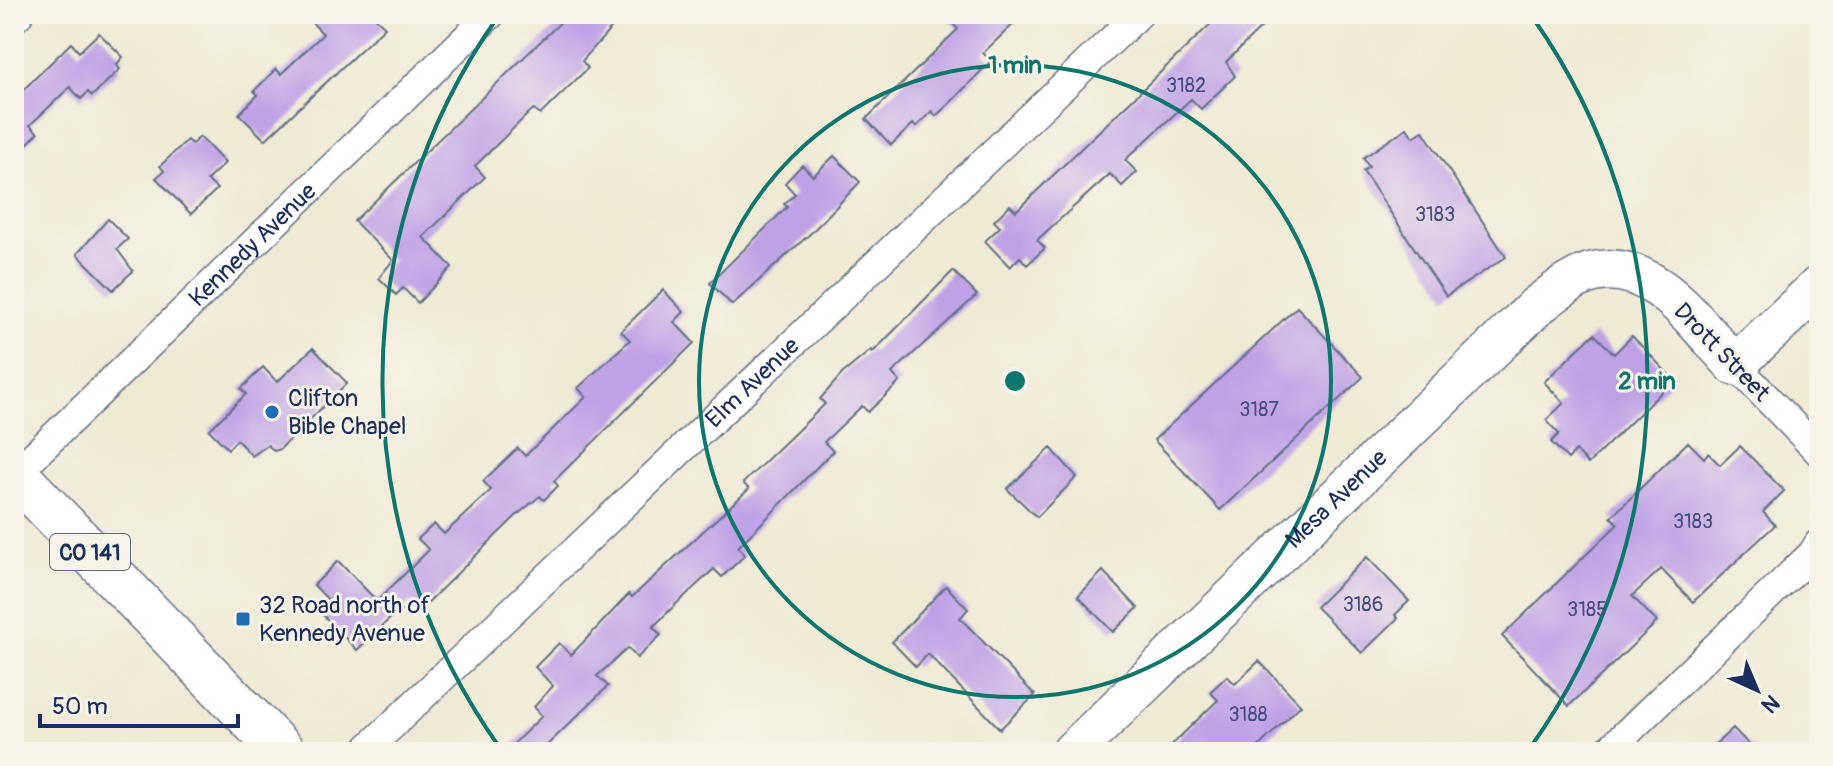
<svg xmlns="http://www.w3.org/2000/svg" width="1833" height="766" viewBox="0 0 1833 766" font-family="Pangolin,sans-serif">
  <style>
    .building { fill: #bfa2e6 }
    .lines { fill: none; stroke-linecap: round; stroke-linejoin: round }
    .street-casing { stroke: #657087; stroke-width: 31 }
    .secondary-casing { stroke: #657087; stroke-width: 43 }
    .primary-casing { stroke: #657087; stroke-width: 47 }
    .street { stroke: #fff; stroke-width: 28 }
    .secondary { stroke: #fff; stroke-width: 40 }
    .primary { stroke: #fff; stroke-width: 44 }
    .ring { fill: none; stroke: #0f766e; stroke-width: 4 }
    .poi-dot { fill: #1f6fb2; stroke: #f7f3e8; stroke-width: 3 }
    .labels { text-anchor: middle; stroke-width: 6; stroke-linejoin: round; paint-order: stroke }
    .number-label { font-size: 20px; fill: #444c80 }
    .shield { fill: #f7f3e8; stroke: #5d6a87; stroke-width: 2 }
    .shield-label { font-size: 22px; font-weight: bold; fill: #1b2f5e }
    .street-label { font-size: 24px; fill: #1b2f5e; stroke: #f7f3e8 }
    .poi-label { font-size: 24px; fill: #1b2f5e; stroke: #f7f3e8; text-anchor: start }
    .centre { fill: #0f766e; stroke: #f7f3e8; stroke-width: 4 }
    .ring-label { font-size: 24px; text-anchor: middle; font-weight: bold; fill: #0f766e; stroke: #f7f3e8; stroke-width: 6; stroke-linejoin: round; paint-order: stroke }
  </style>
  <rect width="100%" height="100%" fill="#f7f3e8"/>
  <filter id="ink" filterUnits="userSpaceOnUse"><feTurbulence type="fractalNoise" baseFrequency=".0125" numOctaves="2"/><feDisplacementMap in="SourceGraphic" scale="16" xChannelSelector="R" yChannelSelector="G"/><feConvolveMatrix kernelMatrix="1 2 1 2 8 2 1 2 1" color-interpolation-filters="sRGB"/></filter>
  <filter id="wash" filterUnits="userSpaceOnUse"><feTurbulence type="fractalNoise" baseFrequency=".006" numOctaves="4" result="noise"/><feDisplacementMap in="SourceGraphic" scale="32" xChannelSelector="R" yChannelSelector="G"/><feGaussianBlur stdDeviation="1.8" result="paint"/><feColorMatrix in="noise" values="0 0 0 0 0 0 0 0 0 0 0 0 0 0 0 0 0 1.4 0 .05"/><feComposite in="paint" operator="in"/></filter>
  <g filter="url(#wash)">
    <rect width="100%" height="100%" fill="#efead4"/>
    <g id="blocks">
      <path class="building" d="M304 14H371L385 27 265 140 239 114 258 95 254 91 276 69 281 74 323 34Z
        M569 14H624L582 61 588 68 540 115 533 109 475 166 485 177 423 237 452 267 418 303 403 288 396 295 379 278 393 260 354 221Z
        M943 14H1024L983 53 991 61 952 101 936 116 932 111 916 127 913 124 891 145 866 119 958 29Z
        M1221 14H1275L1226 62 1235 76 1201 109 1191 99 1125 160 1137 172 1122 186 1110 174 1037 240 1045 248 1027 265 1020 257 1010 267 985 241 1000 227 994 221 1010 205 1016 211Z
        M99 33 123 57 116 65 120 69 92 96 88 92 81 99 70 87 30 125 38 133 14 157V99L71 43 79 52Z
        M1407 128 1413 137 1423 131 1506 257 1446 296 1363 171 1369 167 1363 158Z
        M200 137 225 163 207 180 217 189 191 214 156 178 164 171 160 166 187 140 192 144Z
        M834 156 860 182 812 232 732 305 710 283 787 207 784 204 795 194 785 183 802 165 813 176Z
        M108 219 128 239 117 249 133 271 113 290 77 254Z
        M953 271 977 295 892 373 900 382 868 412 862 406 824 442 833 451 738 547 745 555 722 577 714 569 674 606 653 627 661 635 637 658 628 648 597 676 608 686 540 752H505L542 716 534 707 553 686 535 667 559 643 571 655 629 594 632 597 749 489 743 483 825 404 820 399 842 374 871 350 873 352Z
        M663 290 684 312 674 322 694 343 554 481 558 486 544 500 540 496 518 514 419 611 411 602 402 611 400 609 357 650 318 610 328 600 314 585 338 561 377 601 429 550 418 539 434 524 444 534 491 490 483 481 518 448 525 456 586 397 578 388 630 340 621 331Z
        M1297 307 1363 377 1220 510 1154 440Z
        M1594 334 1614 354 1632 336 1674 380 1588 464 1576 451 1568 459 1551 442 1559 434 1546 420 1564 403 1544 382Z
        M313 348 347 383 280 449 274 451 268 445 252 456 237 440 228 449 209 430 246 394 241 389 263 367 277 382Z
        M1688 442 1704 458 1708 453 1720 465 1740 446 1784 491 1763 512 1775 525 1693 602 1661 569 1632 596 1657 622 1569 706 1502 636 1618 524 1611 517Z
        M1051 448 1077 477 1037 517 1007 489Z
        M1367 557 1409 601 1395 615 1398 618 1362 653 1316 607Z
        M1103 571 1138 608 1113 632 1078 596Z
        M946 586 968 609 960 618 1035 695 1000 729 928 654 916 667 892 642Z
        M1259 661 1301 705 1253 752H1164L1218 700 1210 692 1227 676 1235 684Z
        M1733 728 1756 752H1707Z"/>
    </g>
  </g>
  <g filter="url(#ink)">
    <use href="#blocks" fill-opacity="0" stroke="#657087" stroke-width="2"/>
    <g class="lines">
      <defs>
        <g id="street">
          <path d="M14 19 19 14"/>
          <path d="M1735 365 1819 452"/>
          <path id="s1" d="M15 474 491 14"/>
          <path id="s2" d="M364 752 1139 14"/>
          <path d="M1607 752 1812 554 1819 543"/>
        </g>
        <g id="secondary">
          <path id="s3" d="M1072 752 1537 306C1553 294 1571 279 1590 273 1652 255 1698 327 1735 365L1819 286"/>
        </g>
        <path id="primary" d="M14 473 283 752"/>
      </defs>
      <use href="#street" class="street-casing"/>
      <use href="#secondary" class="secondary-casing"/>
      <use href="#primary" class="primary-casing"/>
      <use href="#street" class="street"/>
      <use href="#secondary" class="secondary"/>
      <use href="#primary" class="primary"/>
    </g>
  </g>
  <g class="ring">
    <circle cx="1015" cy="381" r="316"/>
    <path d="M500 748A632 632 0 0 1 497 18M1533 18A632 632 0 0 1 1530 748"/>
  </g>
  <g class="poi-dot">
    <circle cx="272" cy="412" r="8"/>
    <rect x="235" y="611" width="16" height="16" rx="4"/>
  </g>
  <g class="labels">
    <g class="number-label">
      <text x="1186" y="92">3182</text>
      <text x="1435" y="221">3183</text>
      <text x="1259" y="416">3187</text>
      <text x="1693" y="528">3183</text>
      <text x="1363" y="611">3186</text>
      <text x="1587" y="616">3185</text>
      <text x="1248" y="721">3188</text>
    </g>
    <rect class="shield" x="50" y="534" width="80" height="36" rx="6"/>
    <g class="shield-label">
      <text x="90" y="560">CO 141</text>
    </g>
    <g class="street-label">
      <text dy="8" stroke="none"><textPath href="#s1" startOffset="330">Kennedy Avenue</textPath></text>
      <text transform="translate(1722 352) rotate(46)" y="8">Drott Street</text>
      <text dy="8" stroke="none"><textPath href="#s2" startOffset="536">Elm Avenue</textPath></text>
      <text dy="8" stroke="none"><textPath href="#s3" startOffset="366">Mesa Avenue</textPath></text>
    </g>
    <g class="poi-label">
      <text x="288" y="406">Clifton<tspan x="288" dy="28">Bible Chapel</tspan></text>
      <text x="259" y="613">32 Road north of<tspan x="259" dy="28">Kennedy Avenue</tspan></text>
    </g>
  </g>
  <circle cx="1015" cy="381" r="12" class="centre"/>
  <g class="ring-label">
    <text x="1015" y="73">1 min</text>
    <text x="1647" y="389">2 min</text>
  </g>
  <rect width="1833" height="766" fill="none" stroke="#f7f3e8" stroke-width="48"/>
  <g transform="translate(1757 690) rotate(136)" stroke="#f7f3e8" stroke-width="6" paint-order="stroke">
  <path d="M0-6L14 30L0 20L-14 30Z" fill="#1b2f5e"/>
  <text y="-12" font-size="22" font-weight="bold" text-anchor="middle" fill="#1b2f5e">N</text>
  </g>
  <path d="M40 714v12h198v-12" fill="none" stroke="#1b2f5e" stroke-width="4"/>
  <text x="52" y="714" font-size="24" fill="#1b2f5e" stroke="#f7f3e8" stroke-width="6" paint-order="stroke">50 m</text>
</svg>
